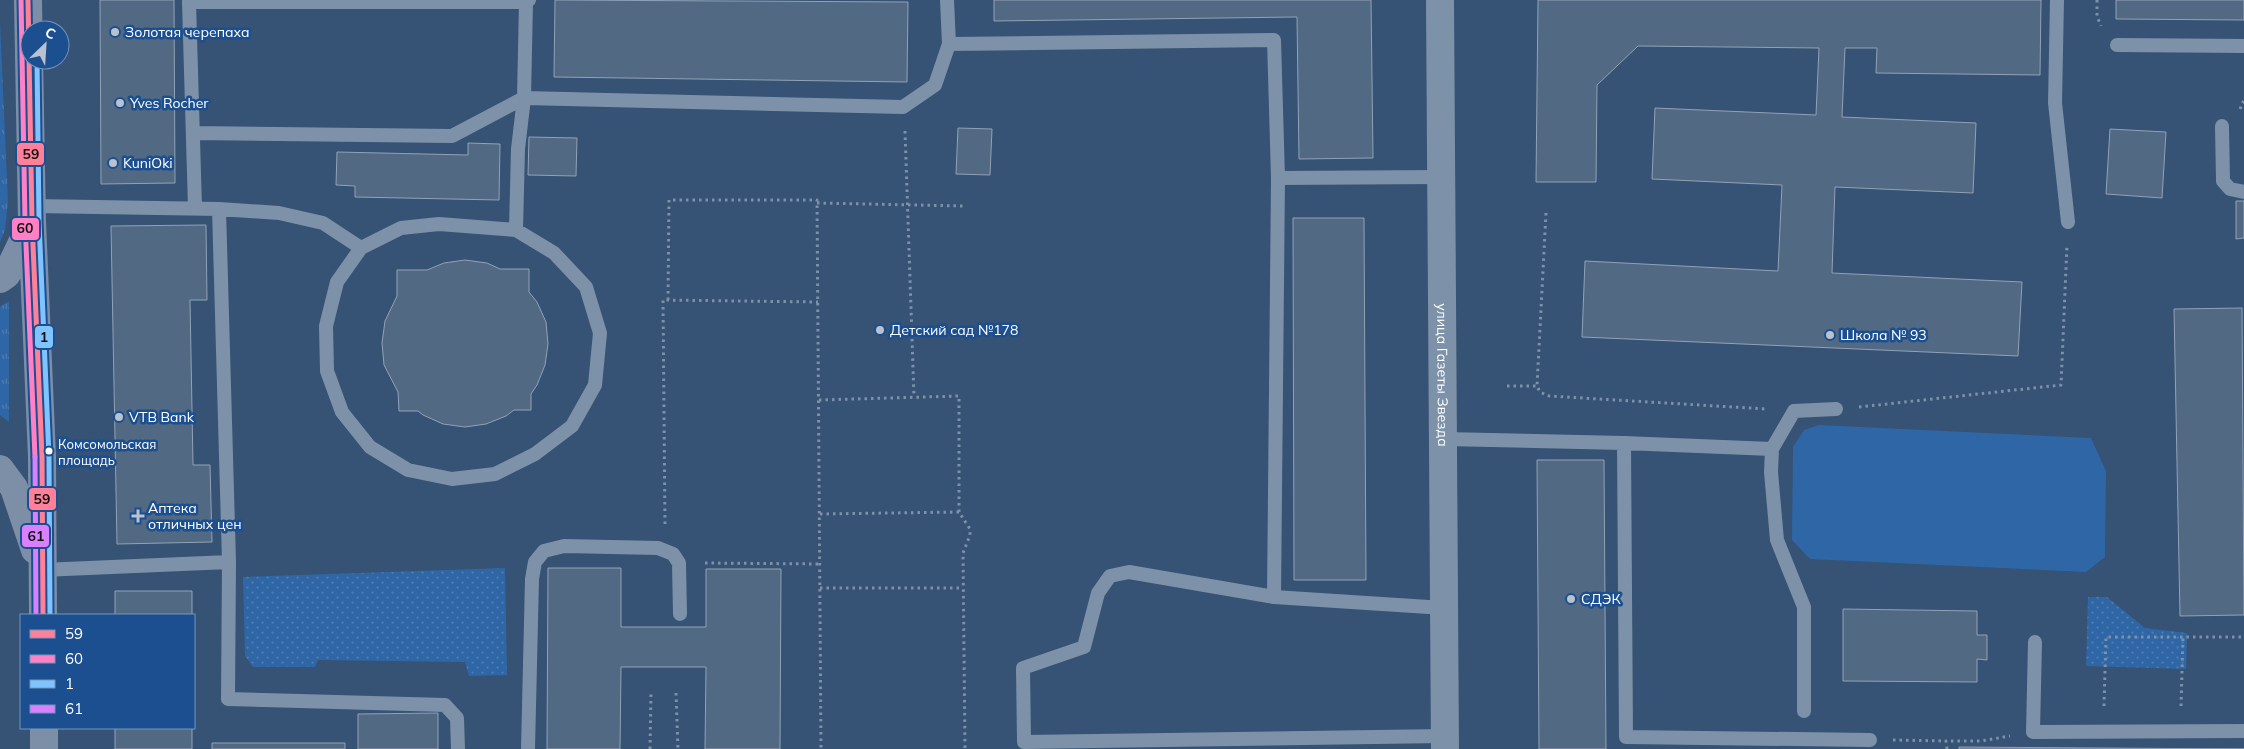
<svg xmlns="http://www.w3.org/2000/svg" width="2244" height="749" viewBox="0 0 2244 749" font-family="Mulish,sans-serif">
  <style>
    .grass { fill: url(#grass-tufts) }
    .park { fill: url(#park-dots) }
    .garden { fill: #2f66a5 }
    .building { fill: #526984; stroke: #92a2b6 }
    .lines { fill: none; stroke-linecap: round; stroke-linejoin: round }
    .path { stroke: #7d92a8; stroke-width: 3; stroke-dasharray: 2.5 4; stroke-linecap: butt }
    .lane { stroke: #7d92a8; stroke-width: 14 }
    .street { stroke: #7d92a8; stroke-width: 28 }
    .primary { stroke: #7d8ea7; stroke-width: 28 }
    .bus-1-casing { stroke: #1b4f8f; stroke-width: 9 }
    .bus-2-casing { stroke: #1b4f8f; stroke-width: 9 }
    .bus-3-casing { stroke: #1b4f8f; stroke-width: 9 }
    .bus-4-casing { stroke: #1b4f8f; stroke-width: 9 }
    .bus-1 { stroke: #ff8098; stroke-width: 5 }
    .bus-2 { stroke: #ff80c5; stroke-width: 5 }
    .bus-3 { stroke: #80c4ff; stroke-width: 5 }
    .bus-4 { stroke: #d880ff; stroke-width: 5 }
    .poi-dot { fill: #b9c2ce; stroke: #1b4f8f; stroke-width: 2 }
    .bus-dot { fill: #fff; stroke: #1b4f8f; stroke-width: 2 }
    .labels { text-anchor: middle; stroke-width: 5; stroke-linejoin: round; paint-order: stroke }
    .bus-label { font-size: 13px; fill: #fff; stroke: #1b4f8f; text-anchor: start }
    .poi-label { font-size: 14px; fill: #fff; stroke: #1b4f8f; text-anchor: start }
    .street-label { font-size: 14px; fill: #fff; stroke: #1b4f8f }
    .line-badge { stroke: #1b4f8f; stroke-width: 2 }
    .pale-badge-label { font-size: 14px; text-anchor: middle; font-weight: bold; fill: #111 }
  </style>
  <defs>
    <pattern id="grass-tufts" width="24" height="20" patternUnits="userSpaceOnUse" patternTransform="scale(1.25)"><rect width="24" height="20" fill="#2f66a5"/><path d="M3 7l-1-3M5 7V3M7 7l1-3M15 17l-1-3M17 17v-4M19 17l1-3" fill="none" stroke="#4e7db2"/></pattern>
    <pattern id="park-dots" width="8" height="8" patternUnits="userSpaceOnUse" patternTransform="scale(1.25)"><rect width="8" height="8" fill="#2f66a5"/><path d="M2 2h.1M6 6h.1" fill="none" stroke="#4e7db2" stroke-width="1.8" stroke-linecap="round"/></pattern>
  </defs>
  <rect width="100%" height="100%" fill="#365274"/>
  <path class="grass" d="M0 21 8 202 5 230 0 242Z
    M9 301V422L0 415V307Z"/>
  <path class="park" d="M505 568 507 675 469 676 465 662 318 660 315 667H253L245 656 243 577Z
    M2088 597H2107L2145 628 2187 633 2186 669 2086 666Z"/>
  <path class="garden" d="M1819 425 2091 438 2106 471 2105 557 2086 572 1810 559 1792 540 1793 447 1804 430Z"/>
  <path class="building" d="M100 0H174L175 183 101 184Z
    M555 0 908 2 907 82 554 77Z
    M994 0H1371L1373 158 1299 159 1297 17 994 21Z
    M1538 0H2041L2040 75 1876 73 1877 48H1845L1842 117 1976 123 1973 193 1835 187 1832 273 2022 282 2018 356 1582 337 1585 261 1778 271 1782 185 1652 179 1655 108 1816 115 1819 48 1638 46 1597 85 1596 182H1536Z
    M2116 0H2244V20L2116 19Z
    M958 128 992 129 990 175 956 174Z
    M2110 129 2166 132 2162 198 2106 194Z
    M529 137 577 138 576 176 528 175Z
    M468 143 500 144 499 200 355 197V186L336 185 337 152 468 155Z
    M2236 201H2244V238L2236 239Z
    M1293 218H1364L1366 580H1294Z
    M206 225 207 300H190L193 465H210L212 542 117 544 111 226Z
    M465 260 487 263 500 269H529V292L537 302 546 322 548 344 545 365 537 385 531 394V410H514L506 416 486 424 465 427 443 424 423 415 418 411H399L398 392 384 365 382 343 385 321 397 296V270H427L444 263Z
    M2242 308 2244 615 2180 616 2174 309Z
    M1537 460H1604L1606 749H1539Z
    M548 568H621V627H706V569H781L780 749H705L706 667H621L620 749H547Z
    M115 591H192V615H115Z
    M1843 609 1977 611V635H1987V660L1977 659V682L1843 681Z
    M438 713V749H358V714Z
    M115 728H192V749H115Z
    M212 743H345V749H212Z
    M1959 747 2244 749H1959Z"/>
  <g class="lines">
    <path class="path" d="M2097 0V16L2101 26
      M2240 109 2244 100
      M905 131 914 397
      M817 203 964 206
      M1546 213 1537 386 1540 392 1549 396 1766 409
      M668 300 669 200H817L821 749
      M1507 386H1537
      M819 400 959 396V512L970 529V535L963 553 965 749
      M1859 407 2061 385 2067 245
      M820 514 959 512
      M665 524 663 300 818 302
      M705 563 820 564
      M820 588H963
      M676 693 678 749
      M2104 706 2106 637H2244
      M2181 706 2183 637
      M1893 740 1946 741
      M650 749 651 693
      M1947 749 1946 741H1981L2010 736"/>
    <path class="lane" d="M2057 0 2055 103 2068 222
      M949 44 1274 40 1278 178 1274 597
      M2117 45 2244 46
      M2222 126 2223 181 2230 189 2244 192
      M193 133 452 136 524 98 903 107 935 85 949 44 947 0
      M1278 178 1441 177
      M33 206 219 209 279 213 323 223 361 248
      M195 208 189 2H526
      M219 209 229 562 228 699 445 705 457 718 458 749
      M439 224 516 230 554 253 586 287 600 333 595 385 572 426 535 454 495 474 452 479 408 470 370 447 342 412 327 371 326 326 337 282 361 248 401 228Z
      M516 230 518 149 524 98 526 2 529 0
      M1444 439 1624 443
      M1772 449 1794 411 1836 409
      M42 570 229 562
      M1444 608 1274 597 1129 572 1110 576 1098 593 1084 647 1023 668 1024 742 1445 736
      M2035 642 2033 732 2244 731
      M1804 711V607L1777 540 1771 472 1772 449 1624 443 1626 737 1870 740
      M528 749 532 579 535 562 544 551 564 546 658 548 673 554 679 563 680 614"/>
    <path class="street" id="s1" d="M1440 0 1445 749"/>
    <path class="primary" d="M28 0 32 221 42 457 43 615
      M0 279 7 274 31 224
      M0 469 14 488 35 550
      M44 728V749"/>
    <defs>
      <path id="bus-1" d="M28 0 32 221 42 457 43 615"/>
      <path id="bus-2" d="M21 0 25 221 35 457"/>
      <path id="bus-3" d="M37 60 39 221 49 457 50 615"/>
      <path id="bus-4" d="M35 457 36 615"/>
    </defs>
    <use href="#bus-1" class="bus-1-casing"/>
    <use href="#bus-2" class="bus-2-casing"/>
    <use href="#bus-3" class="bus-3-casing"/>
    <use href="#bus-4" class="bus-4-casing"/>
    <use href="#bus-1" class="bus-1"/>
    <use href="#bus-2" class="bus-2"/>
    <use href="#bus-3" class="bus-3"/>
    <use href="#bus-4" class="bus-4"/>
  </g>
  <g class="poi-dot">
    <circle cx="115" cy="32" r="5"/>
    <circle cx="120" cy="103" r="5"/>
    <circle cx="113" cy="163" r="5"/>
    <circle cx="880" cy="330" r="5"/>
    <circle cx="1830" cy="335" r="5"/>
    <circle cx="119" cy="417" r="5"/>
    <path d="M135.5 508.5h5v5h5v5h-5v5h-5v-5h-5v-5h5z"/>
    <circle cx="1571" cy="599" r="5"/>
  </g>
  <circle class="bus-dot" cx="49" cy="451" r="4.5"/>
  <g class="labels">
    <g class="bus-label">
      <text x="58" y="449">Комсомольская<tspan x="58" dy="16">площадь</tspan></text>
    </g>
    <g class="poi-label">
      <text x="125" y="37">Золотая черепаха</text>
      <text x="130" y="108">Yves Rocher</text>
      <text x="123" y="168">KuniOki</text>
      <text x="890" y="335">Детский сад №178</text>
      <text x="1840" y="340">Школа № 93</text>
      <text x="129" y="422">VTB Bank</text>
      <text x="148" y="513">Аптека<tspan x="148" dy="16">отличных цен</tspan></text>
      <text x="1581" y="604">СДЭК</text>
    </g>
    <g class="street-label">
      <text dy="5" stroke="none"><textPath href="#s1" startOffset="375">улица Газеты Звезда</textPath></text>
    </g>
  </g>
  <g class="line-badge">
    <rect x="16" y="142" width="29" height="24" rx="5" fill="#ff8098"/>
    <rect x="11" y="217" width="29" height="24" rx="5" fill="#ff80c5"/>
    <rect x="34" y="325" width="20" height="24" rx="5" fill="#80c4ff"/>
    <rect x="28" y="487" width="29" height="24" rx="5" fill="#ff8098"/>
    <rect x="21" y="524" width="29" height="24" rx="5" fill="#d880ff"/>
  </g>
  <g class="pale-badge-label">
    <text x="31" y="159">59</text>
    <text x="25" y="233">60</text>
    <text x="44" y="342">1</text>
    <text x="42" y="504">59</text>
    <text x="36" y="541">61</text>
  </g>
  <rect x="20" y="614" width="175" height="115" fill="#1b4f8f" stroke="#7695bc"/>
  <rect x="30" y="630" width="25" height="8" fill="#ff8098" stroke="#7695bc"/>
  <text x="65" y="639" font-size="15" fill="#ffffff">59</text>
  <rect x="30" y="655" width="25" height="8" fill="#ff80c5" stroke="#7695bc"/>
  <text x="65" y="664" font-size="15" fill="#ffffff">60</text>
  <rect x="30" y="680" width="25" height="8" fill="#80c4ff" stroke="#7695bc"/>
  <text x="65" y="689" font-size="15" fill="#ffffff">1</text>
  <rect x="30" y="705" width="25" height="8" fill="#d880ff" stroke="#7695bc"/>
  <text x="65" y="714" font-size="15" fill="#ffffff">61</text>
  <g transform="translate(45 45) rotate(25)"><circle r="24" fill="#1b4f8f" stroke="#7695bc"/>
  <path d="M0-4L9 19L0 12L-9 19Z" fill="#b9c2ce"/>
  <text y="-8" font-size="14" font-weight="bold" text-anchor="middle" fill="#ffffff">С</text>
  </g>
</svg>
